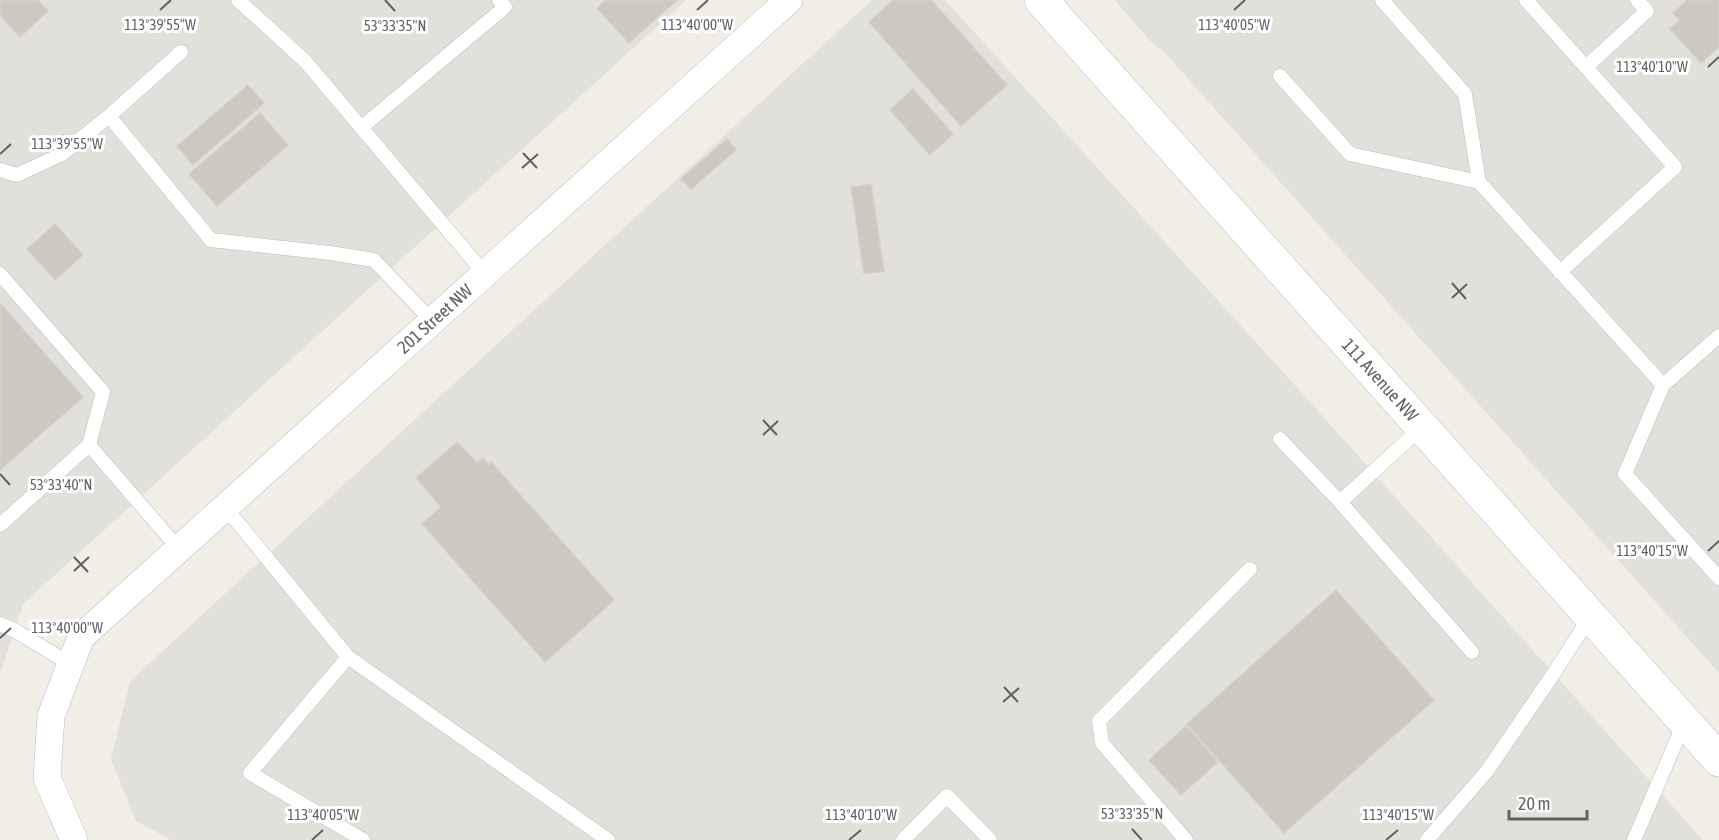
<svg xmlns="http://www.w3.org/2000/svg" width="1719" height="840" viewBox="0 0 1719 840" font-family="'Asap Condensed',sans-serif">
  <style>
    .industrial { fill: #e2e0da }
    .building { fill: #ccc9c3; stroke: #d6d0c4; stroke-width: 1.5 }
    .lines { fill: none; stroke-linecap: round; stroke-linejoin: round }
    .lane-casing { stroke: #b9bcc0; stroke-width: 15 }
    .street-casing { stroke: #b9bcc0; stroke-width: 28 }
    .secondary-casing { stroke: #b9bdc3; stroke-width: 34 }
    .lane { stroke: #fff; stroke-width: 14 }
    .street { stroke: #fff; stroke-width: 27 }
    .secondary { stroke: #fff; stroke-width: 33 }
    .ticks { fill: none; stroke: #5e6267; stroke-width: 2 }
    .labels { text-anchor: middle; stroke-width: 6; stroke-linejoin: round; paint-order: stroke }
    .street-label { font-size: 18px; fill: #5e6267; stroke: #fff }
    .ticks-label { font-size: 15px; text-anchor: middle; fill: #5e6267; stroke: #fff; stroke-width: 6; stroke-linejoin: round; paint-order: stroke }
  </style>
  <rect width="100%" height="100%" fill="#f1eee6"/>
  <path class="industrial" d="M0 0H686L23 604 0 674Z
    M872 0H945L1301 392 1703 840H171L136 821 111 759 130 681Z
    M1115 0H1719V673L1165 53 1149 40Z"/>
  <path class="building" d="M0 0H38L48 11 20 37 0 15Z
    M606 0H677L629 43 597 8Z
    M893 0H931L1007 85 961 126 869 22Z
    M1687 0H1719V47L1701 63 1670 29 1680 20 1673 13Z
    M248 85 264 103 193 165 177 146Z
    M913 89 953 134 930 155 890 110Z
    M260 113 288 145 217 206 189 174Z
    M727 139 736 150 691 189 681 179Z
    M871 184 884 271 864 274 851 187Z
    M55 224 83 255 55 280 27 249Z
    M0 303 83 397 0 470Z
    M457 442 477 463 483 458 489 465 491 462 614 600 545 662 422 524 441 507 416 478Z
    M1336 590 1434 700 1284 833 1187 724Z
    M1186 726 1218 762 1181 795 1149 760Z"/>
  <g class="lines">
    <defs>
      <path id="lane" d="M238 0 305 61 485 274
        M1382 0 1465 94 1479 182 1663 385 1719 336
        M1526 0 1675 167 1560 272
        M1586 67 1647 11 1637 0
        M1280 76 1350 154 1479 182
        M109 116 211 240 330 253 374 260 432 321
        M362 127 505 7 499 0
        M0 170 17 175 62 154 109 116 181 52
        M0 274 103 392 89 445
        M1663 385 1625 474 1719 578
        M1280 439 1340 502 1422 427
        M1340 502 1472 652
        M225 507 348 657
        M0 525 89 445 179 549
        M0 624 16 631 70 664
        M363 840 250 773 348 657 608 840
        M903 840 947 796 990 840
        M1186 840 1102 743 1099 721 1250 569
        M1427 840 1487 771 1554 673 1590 617
        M1634 840 1684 723"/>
      <path id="street" d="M74 840 47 778 51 716 81 637 789 0"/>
      <path id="secondary" d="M1041 0 1719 760"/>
    </defs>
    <use href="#lane" class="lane-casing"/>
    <use href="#street" class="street-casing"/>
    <use href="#secondary" class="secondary-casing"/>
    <use href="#lane" class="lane"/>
    <use href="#street" class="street"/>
    <use href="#secondary" class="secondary"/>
  </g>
  <path class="ticks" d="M385 0 395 11M160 10 171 0M697 10 708 0M1234 10 1245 0M1708 67 1719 57M523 153 537 168M0 154 11 144M522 168 538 154M1452 283 1466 299M1452 298 1467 284M763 420 777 435M763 435 778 421M0 474 10 485M1708 551 1719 541M74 557 88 572M74 571 89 557M0 638 11 628M1004 687 1018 702M1003 702 1019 688M1132 829 1142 840M312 840 323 830M849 840 861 830M1386 840 1398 830"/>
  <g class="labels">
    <g class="street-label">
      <text transform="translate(435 319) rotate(-42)" y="6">201 Street NW</text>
      <text transform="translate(1380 380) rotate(48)" y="6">111 Avenue NW</text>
    </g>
  </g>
  <g class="ticks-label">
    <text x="160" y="30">113°39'55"W</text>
    <text x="697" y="30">113°40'00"W</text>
    <text x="1234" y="30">113°40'05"W</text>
    <text x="395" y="31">53°33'35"N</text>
    <text x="1652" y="72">113°40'10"W</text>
    <text x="67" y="149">113°39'55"W</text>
    <text x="61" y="490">53°33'40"N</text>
    <text x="1652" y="556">113°40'15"W</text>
    <text x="67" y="633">113°40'00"W</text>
    <text x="1132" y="819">53°33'35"N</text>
    <text x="323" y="820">113°40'05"W</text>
    <text x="861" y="820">113°40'10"W</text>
    <text x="1398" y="820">113°40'15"W</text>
  </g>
  <path d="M1509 810v9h78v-9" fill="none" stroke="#5e6267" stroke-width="3"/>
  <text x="1518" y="810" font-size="18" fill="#5e6267" stroke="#ffffff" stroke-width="4.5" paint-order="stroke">20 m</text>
</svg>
